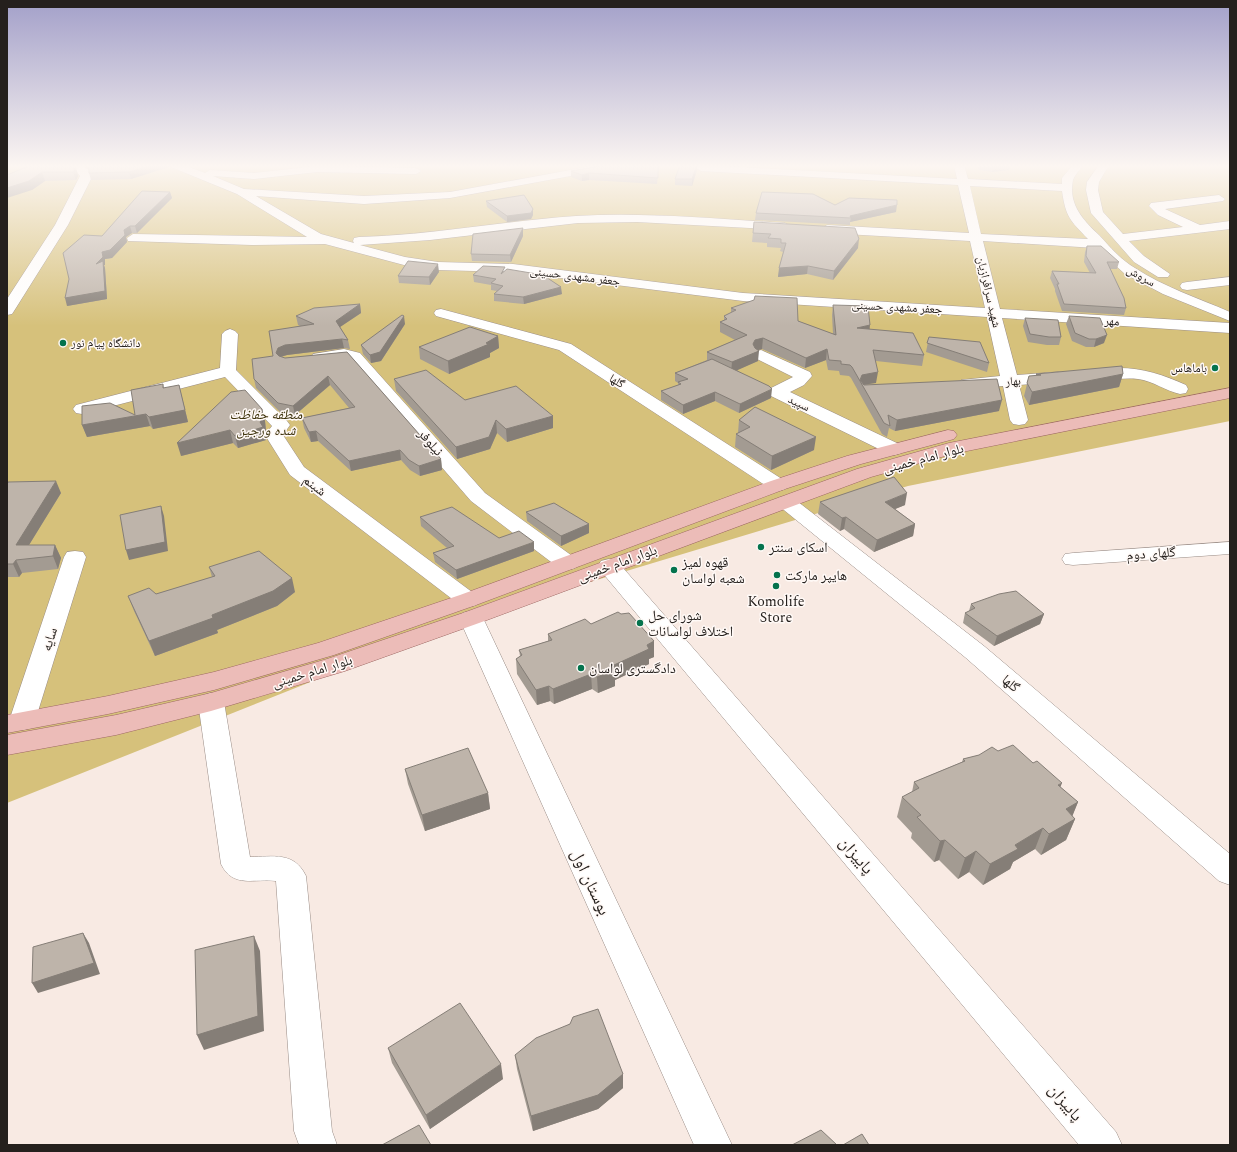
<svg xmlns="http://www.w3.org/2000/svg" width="1237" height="1152" viewBox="0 0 1237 1152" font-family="Spectral,'Noto Naskh Arabic',serif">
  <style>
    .green { fill: #d6c17b }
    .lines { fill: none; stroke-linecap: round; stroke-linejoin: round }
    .minor-casing { stroke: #998c86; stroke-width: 1 }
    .major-casing { stroke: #9e6863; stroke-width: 1 }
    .minor { fill: #fff; fill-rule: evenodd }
    .major { fill: #ecbcb8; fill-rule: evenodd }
    .wall { fill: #a39b92 }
    .shaded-wall { fill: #857e77 }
    .building { fill: #beb4aa; stroke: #857e77 }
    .poi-dot { fill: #04734d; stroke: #fff9f6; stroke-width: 1.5 }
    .labels { text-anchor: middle; stroke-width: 3; stroke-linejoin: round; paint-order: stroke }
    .far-street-label { font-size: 12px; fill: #25201d; stroke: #fff9f6 }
    .far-poi-label { font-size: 12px; fill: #25201d; stroke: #fff9f6; text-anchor: start }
    .park-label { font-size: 14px; font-style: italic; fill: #3f340d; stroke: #fff9f6 }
    .street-label { font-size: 14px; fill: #25201d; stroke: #fff9f6 }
    .poi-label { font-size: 14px; fill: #25201d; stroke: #fff9f6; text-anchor: start }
    .near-street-label { font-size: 17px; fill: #25201d; stroke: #fff9f6 }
  </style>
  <rect width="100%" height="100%" fill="#f8eae3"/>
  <path class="green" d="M7 165H1230V421L908 486 471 618 7 803Z"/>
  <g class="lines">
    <defs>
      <path id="minor" d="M40 165C55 165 81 159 92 173L91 179 68 225 14 311 12 314 7 315V299L55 225 80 176 77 172 45 168Z
        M170 165H184L205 173 210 170 254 173 317 166 416 168 421 171 416 174 317 172 254 179 213 176 244 189 364 196 450 192 598 165H619L614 168 450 198 364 204 256 196 321 234 354 243 353 241 354 238 359 237C432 235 503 221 576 216 646 212 716 219 785 223L791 227 789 230 637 222 578 223 430 240 360 245 405 257 438 262 513 264 743 293 985 308 970 241 827 233 821 229 827 225 969 233 958 185 701 171 696 168 701 165 957 179 954 165H964L968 179 1062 184V178L1073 165H1083C1081 169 1075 174 1073 180 1068 204 1083 220 1099 235 1110 247 1121 260 1135 268 1164 287 1198 298 1230 312V321L1163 294 1125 274 1096 248 983 241 1000 309 1230 323V333L1002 318 1017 375 1058 372 1064 373 1066 377 1064 381 1058 382 1019 385 1028 420 1025 424 1019 425 1013 424 1010 420 1003 386 967 389 961 388 959 384 961 380 1000 376 987 317 743 301 513 272 438 270 404 265 325 244 252 245 128 241 127 238 133 234 307 237 237 194 171 167ZM970 186 1062 191C1066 218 1070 220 1088 239L981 234Z
        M1099 165H1109L1099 182 1098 190 1103 212 1123 234 1183 227 1158 215 1149 206 1151 203 1219 195 1225 199 1223 201 1165 209 1200 225 1230 221V229L1129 241 1144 256 1170 274 1168 277H1158L1134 262 1091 213 1086 190 1087 182Z
        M1230 277V285L1187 290 1182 289 1180 286 1182 283 1187 282Z
        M441 309 571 344 785 481 788 485 785 489 778 491 771 489 559 350 436 316 434 313 436 310Z
        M230 329 235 331 238 334 236 370 287 421 290 425 283 435 304 467 476 595 479 600 476 605 468 607 460 605 290 475 265 435 272 426 225 377 82 414 76 413 73 409 76 405 220 368 222 334 225 331Z
        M344 349 360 353 485 493 575 558 578 563 575 568 567 570 559 568 471 501 349 360 319 362 313 360 311 357 313 354Z
        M761 350 810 372 812 376 804 385 790 392 901 445 903 449 901 453 894 455 887 453 771 396 769 392 771 388 793 377 755 358 753 355 755 352Z
        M1119 368C1143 368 1164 375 1186 385L1188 389 1186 393 1180 394C1166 391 1153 381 1138 379 1122 377 1104 382 1088 379L1086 375 1088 371Z
        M786 496 793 498 984 646 1230 854V885L1219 881 966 658 779 506 776 502 779 498Z
        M1230 542V554L1073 565 1065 564 1062 559 1065 554 1073 553Z
        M75 551 83 552 86 557 35 721 31 728 22 730 13 728 9 721 64 557 67 552Z
        M609 559 617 561 1116 1132 1122 1145H1079L601 571 598 566 601 561Z
        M471 611 479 613 483 618 732 1145H694L459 618 463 613Z
        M211 693 220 696 224 702 250 857C273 857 294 851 306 876L332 1131 337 1145H299L294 1131 276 881C255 878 233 889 221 864L198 702 202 696Z"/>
      <path id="major" d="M1230 388V398L952 454 871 477 479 623 345 671 211 711 116 735 7 755V735L116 715 211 693 327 659 463 613 857 469 949 443Z
        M948 430 954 431 957 435 954 439 861 464 785 489 476 605 334 655 214 690 108 714 7 733V715L108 696 214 672 318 643 460 595 771 481 847 456Z"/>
    </defs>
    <use href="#minor" class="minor-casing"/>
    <use href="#major" class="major-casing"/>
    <use href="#minor" class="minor"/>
    <use href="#major" class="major"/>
  </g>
  <path class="wall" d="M74 165 78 176 76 180 45 181 32 190 7 175Z
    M82 165H170L169 167 131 179 91 180 89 173V169Z
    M659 165 657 184 589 180 582 181 571 177V171Z
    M977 165H1010L1009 170 992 172 979 170Z
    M697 170 692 186 675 185V179Z
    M170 192 172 198 137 233H132L126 237 127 242 112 258 105 259V265H104L105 268 107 299 67 306 102 236Z
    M486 201 533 215 531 219 507 222 487 207Z
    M835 205 896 212 850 222V225L755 220 756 213Z
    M754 222 858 248 833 280 807 274 778 277 783 252 780 251 781 248 767 247V243L752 242Z
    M523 236 511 262 472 261 471 254Z
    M1087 246 1119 262 1117 269H1110L1126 308 1124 315 1062 311 1055 291V289L1050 278 1052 271 1090 273 1084 262 1085 252Z
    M505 271 562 294 524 304 494 301V294L497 291 491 290V285L474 282 473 275Z
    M439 272 430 285 399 283 398 276Z
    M360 304 361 313 340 327 348 340 350 349 344 348 287 355 281 357 285 358 347 352 441 459 442 470 420 476 410 470 401 460 351 471 318 441 311 442 304 428 302 418 349 408 330 385 295 415 281 413 256 388 254 379 300 326 298 325 296 316Z
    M833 305 870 329 924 355 922 366 876 361V383L866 384 999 411 895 431 889 428 887 437 882 434 851 378 849 376 840 375 839 371 828 370 826 360 805 368 762 349 757 350 758 361 737 370 771 398 739 413 715 401 683 414 661 400V391L678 385V383L675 381V373L707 360V352L735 340 720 332V322L724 320V316L731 313V308L798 321 833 334 832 315Z
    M1069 316 1104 343 1094 347H1086L1072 341 1066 324Z
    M1025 318 1061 337 1059 345H1047L1028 342 1023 326Z
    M405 324 381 361 371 363 363 354 361 345Z
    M498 336 499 348 490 353V357L449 374 420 359 419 347Z
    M929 337 989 363 987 372 926 352Z
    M1036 374H1123L1119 387 1029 405 1024 396 1029 376H1036Z
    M394 379 465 400 553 416V428L507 442 497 433 490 449 457 459 396 391Z
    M163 384 164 388 182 397 188 422 153 429 150 426 87 437 82 425 135 415Z
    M262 409 265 421 266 431 265 433 266 440 238 448 233 443 181 456Z
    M739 420 814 450 771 470 735 447 736 434 738 433Z
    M7 484 61 493 29 545H55L61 558 58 569 22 573 19 577H7Z
    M820 502 905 505 895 509 915 524 913 536 874 552 844 529 840 531 818 514Z
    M526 512 589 524V533L561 546 527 521Z
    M420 517 534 551 457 579 435 562 433 553 447 548 421 526Z
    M209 567 295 592 277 606 217 630 218 633 155 656 134 611 128 596 156 594 212 577Z
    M971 604 1044 614 1040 624 994 646 963 623 965 613 969 611Z
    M621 614 654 641V657L649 659V664L615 680V686L598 693 592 689 554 704 550 701 537 705 517 674 516 659 520 656 519 650 548 641V634L591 624Z
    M998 751 1060 787 1078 802 1072 816 1075 819 1066 840 1041 855 1035 849 1013 862 1010 869 983 885 969 872 958 879 939 860 934 862 911 838 912 833 897 817 902 797 912 792 914 782 962 762 963 759Z
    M405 769 488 793 490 809 425 831 408 784Z
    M570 1024 623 1074V1088L598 1109 533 1131 517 1069 515 1055Z
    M388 1048 503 1079 430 1129 392 1063Z"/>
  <path class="shaded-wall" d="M154 165H170L169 167 131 179 129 172Z
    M697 165V170L692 186V179Z
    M993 165H1010L1009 170 992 172Z
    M76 167 78 176 76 180 73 172Z
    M42 172 45 181 32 190 7 198V188Z
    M589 173V180L582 181V175Z
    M170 192 172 198 137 233 135 226Z
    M897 205 896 212 850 222 851 218 850 216Z
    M533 209V215L531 219 507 222V216Z
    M130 226 132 233 126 237 127 242 112 258 105 259V265H104L105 268 107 299 67 306 65 298 96 264 102 252 124 230Z
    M523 228V236L511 262 510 255Z
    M859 239 858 248 833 280 834 271Z
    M438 264 439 272 430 285 429 277Z
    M808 266 807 274 778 277 779 268Z
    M561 287 562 294 524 304 523 297Z
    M360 304 361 313 337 329 336 321Z
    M404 316 405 324 381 361 371 363 370 355Z
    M870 325 869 335 857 328Z
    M1107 335 1104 343 1094 347 1096 339Z
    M498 336 499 348 490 353V357L449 374 448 361 486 343Z
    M763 338 762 349 755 351H759L758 361 731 373 732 362 753 344 755 340Z
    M342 339 344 348 287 355 280 357 276 353 278 348 285 345Z
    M827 349 826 360 805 368 806 358Z
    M878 372 876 383 862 385 860 381 862 375Z
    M1123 374 1119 387 1029 405 1032 392Z
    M328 376 330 385 295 415 293 406Z
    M179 385 188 422 153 429 149 417Z
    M772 389 771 398 739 413 740 404Z
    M715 392V401L683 414V405Z
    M1002 400 999 411 895 431 897 420Z
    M262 409 265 421 266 431 265 433 266 440 238 448 235 436 260 422Z
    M146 414 150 426 87 437 82 425Z
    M553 416V428L507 442 506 429Z
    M496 420 497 433 490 449 457 459 456 447Z
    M230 430 233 443 181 456 177 443Z
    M316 431 318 441 311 442 309 432Z
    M816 437 814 450 771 470 772 456Z
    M400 450 401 460 351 471 349 461Z
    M441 459 442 470 420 476 419 466Z
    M56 481 61 493 21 558 16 545Z
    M907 493 905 505 883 514 885 502Z
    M161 506 164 516 168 551 129 560 126 550Z
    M846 517 844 529 840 531 842 518Z
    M589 524V533L561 546V536Z
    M915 524 913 536 874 552 877 540Z
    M534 542V551L457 579 456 570Z
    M55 545 61 558 58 569 53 556Z
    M16 560 22 573 19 577 13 564Z
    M292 578 295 592 277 606 217 630 218 633 155 656 149 641 212 615Z
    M1044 614 1040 624 994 646 997 636Z
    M654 641V657L649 659V664L615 680V686L598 693 597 677 614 665 647 645Z
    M591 674 592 689 554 704 553 689Z
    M549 686 550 701 537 705 536 690Z
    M1062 783 1054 803 1058 785Z
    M488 793 490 809 425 831 422 815Z
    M1078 802 1070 822 1075 819 1066 840 1041 855 1049 834 1066 809Z
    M1043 828 1035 849 1013 862 1010 869 983 885 990 864 1015 845Z
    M945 840 939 860 934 862 940 841Z
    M976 851 969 872 958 879 965 858Z
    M83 933 89 943 100 974 38 993 32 983Z
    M254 936 260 951 264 1031 204 1050 197 1035Z
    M501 1064 503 1079 430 1129 426 1115Z
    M623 1074V1088L598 1109 533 1131 531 1116Z"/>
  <path class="building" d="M31 165H74L76 167 73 172H42L29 181 7 188V175Z
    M89 165H154L129 172 89 173Z
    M605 165H658V178L589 173 582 175 571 171Z
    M680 165H697L692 179H675Z
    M142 191 170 192 135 226H130L124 230 125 235 110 250 102 252 103 257 96 264 103 261 105 291 65 298 69 279 63 253 84 235 102 236Z
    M762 192 813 194 835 205 849 198 897 200V205L850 216 851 218 756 213Z
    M524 195 533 209 531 213 507 216 486 201Z
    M754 222 855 228 859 239 834 271 808 266 779 268 786 243H781V239L768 238 771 234 753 233Z
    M523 228 510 255 471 254 473 234Z
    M1087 246H1101L1119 262H1107L1124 298 1126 308 1064 304 1057 284H1059L1052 271 1096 273 1086 256Z
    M408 261 438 264 429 277 398 276Z
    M483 266 505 267 501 274 507 269 543 275 561 287 523 297 494 294 503 286 491 283 496 279 473 275Z
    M755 296 797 298 798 321 836 335 833 305 868 306 870 325 857 328 913 333 924 355 873 350 878 372 862 375 860 380 864 385 997 379 1002 400 897 420 888 415 890 426 884 423 852 367 850 365 841 364V361L829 360 827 349 806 358 763 338 755 340 753 344 755 348 759 351 732 362 707 352 747 335 720 322 727 319 724 316 736 310 731 308 754 300Z
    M360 304 336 321 348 340 342 339 285 345 278 348 276 353 279 356 285 358 347 352 441 459 419 466 409 460 400 450 349 461 316 431 309 432 302 418 355 407 328 376 293 406 278 403 254 379 252 359 273 356 269 331 314 324 296 316 314 308Z
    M402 315 404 316 380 352 370 355 361 345Z
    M1069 316 1100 318 1107 335 1096 339H1089L1075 333Z
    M1025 318 1058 320 1061 337H1049L1030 334Z
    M470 327 498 336 486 343 489 344 448 361 419 347Z
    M929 337 980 342 989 363 927 343Z
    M712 359 769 386 772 389 740 404 715 392 683 405 661 391 681 384 678 382 688 379 675 373Z
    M1122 366 1123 374 1032 392 1027 383 1029 376 1041 375 1036 374Z
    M426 370 465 400 516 386 553 416 506 429 496 420 489 437 456 447 394 379Z
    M163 384V388L179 385 185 410 149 417 146 414 82 425V406L110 403 135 415 131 390Z
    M245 390 262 409 263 418 260 422 263 427 235 436 230 430 177 443 231 392Z
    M755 407 816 437 772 456 736 434 750 427 739 420Z
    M894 477 907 493 885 502 915 524 877 540 846 517 842 518 820 502Z
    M56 481 16 545H55L53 556 16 560 13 564H7V484L8 482Z
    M554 503 589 524 561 536 526 512Z
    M161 506 165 542 126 550 120 515Z
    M452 507 499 538 519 531 534 542 456 570 433 553 454 546 420 517Z
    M259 551 292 578 273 591 212 615 213 618 149 641 128 596 149 588 156 594 215 576 209 567Z
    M1016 591 1044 614 997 636 965 613 975 608 971 604 999 594Z
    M618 612 621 614 629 613 654 641 647 645 649 649 614 665 615 670 597 677 591 674 553 689 549 686 536 690 516 659 522 655 519 650 552 640 548 634 585 619 591 624Z
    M1013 745 1033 763 1037 761 1062 783 1058 785 1078 802 1066 809 1075 819 1049 834 1043 828 1015 845 1018 849 990 864 976 851 965 858 945 840 940 841 917 817 921 815 902 797 919 788 914 782 965 761 963 759 979 755 992 747 998 751Z
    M468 748 488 793 422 815 405 769Z
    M83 933 94 963 32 983 33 947Z
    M254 936 258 1016 197 1035 195 950Z
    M460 1003 501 1064 426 1115 388 1048Z
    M598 1009 623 1074 598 1095 531 1116 515 1055 536 1038 570 1024 573 1017Z
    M419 1125 431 1145H382Z
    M821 1130 837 1145H792Z
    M862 1134 869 1145H843Z"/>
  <linearGradient id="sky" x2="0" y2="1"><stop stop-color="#a3a0c9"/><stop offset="0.51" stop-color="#fcf6f2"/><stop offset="1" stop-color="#fcf6f2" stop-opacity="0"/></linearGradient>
  <rect width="1237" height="326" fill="url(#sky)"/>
  <g class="poi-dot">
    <circle cx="63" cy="343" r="4"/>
    <circle cx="1215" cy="368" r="4"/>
    <circle cx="761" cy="547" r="4"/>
    <circle cx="674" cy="570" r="4"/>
    <circle cx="777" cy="575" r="4"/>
    <circle cx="776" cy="586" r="4"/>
    <circle cx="640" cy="623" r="4"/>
    <circle cx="581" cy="668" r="4"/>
  </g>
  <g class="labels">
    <g class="far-street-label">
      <text transform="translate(575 276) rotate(7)" y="4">جعفر مشهدی حسینی</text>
      <text transform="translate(1141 276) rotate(29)" y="4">سروش</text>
      <text transform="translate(989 292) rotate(77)" y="4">شهید سرافرازیان</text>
      <text transform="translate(897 307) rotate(3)" y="4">جعفر مشهدی حسینی</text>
      <text transform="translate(1112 321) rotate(4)" y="4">مهر</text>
      <text transform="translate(617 381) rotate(33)" y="4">گلها</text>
      <text transform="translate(1013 381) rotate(-4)" y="4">بهار</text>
      <text transform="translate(799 403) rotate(26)" y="4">سپید</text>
    </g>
    <g class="far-poi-label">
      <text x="71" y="347">دانشگاه پیام نور</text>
      <text x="1207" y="372" text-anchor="end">باماهاس</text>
    </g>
    <g class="park-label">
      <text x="266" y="419">منطقه حفاظت<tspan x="266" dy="16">شده ورجین</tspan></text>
    </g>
    <g class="street-label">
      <text transform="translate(431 442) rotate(49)" y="5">نیلوفر</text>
      <text transform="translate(923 458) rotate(-15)" y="5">بلوار امام خمینی</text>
      <text transform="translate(315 485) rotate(37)" y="5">شبنم</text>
      <text transform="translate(1151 553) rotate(-4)" y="5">گلهای دوم</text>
      <text transform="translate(617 563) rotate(-20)" y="5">بلوار امام خمینی</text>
      <text transform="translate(49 639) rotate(-72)" y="5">سایه</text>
      <text transform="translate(312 671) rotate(-17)" y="5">بلوار امام خمینی</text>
      <text transform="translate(1011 683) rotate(41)" y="5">گلها</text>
    </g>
    <g class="poi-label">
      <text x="769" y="552">اسکای سنتر</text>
      <text x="682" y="567">قهوه لمیز<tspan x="682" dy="16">شعبه لواسان</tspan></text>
      <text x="785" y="580">هایپر مارکت</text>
      <text x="776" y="606" text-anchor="middle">Komolife<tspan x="776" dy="16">Store</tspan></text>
      <text x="648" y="620">شورای حل<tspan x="648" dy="16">اختلاف لواسانات</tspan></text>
      <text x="589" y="673">دادگستری لواسان</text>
    </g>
    <g class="near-street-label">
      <text transform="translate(857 855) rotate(50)" y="6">پاییزان</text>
      <text transform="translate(591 882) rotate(65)" y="6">بوستان اول</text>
      <text transform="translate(1066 1102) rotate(50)" y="6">پاییزان</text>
    </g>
  </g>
  <rect width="1237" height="1152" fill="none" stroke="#25201d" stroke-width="16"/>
</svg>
